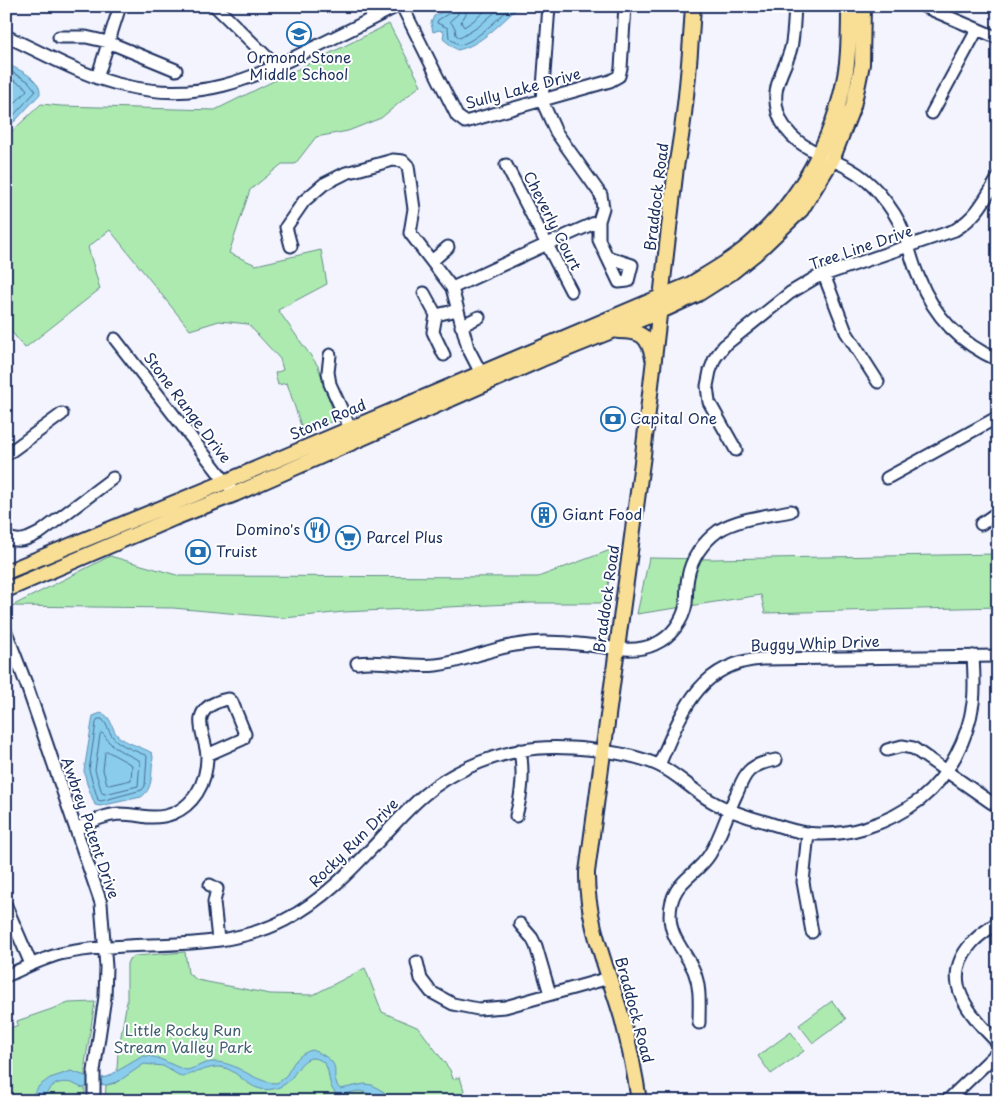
<svg xmlns="http://www.w3.org/2000/svg" width="1004" height="1107" viewBox="0 0 1004 1107" font-family="'Playpen Sans',sans-serif">
  <style>
    .green { fill: #adeab0; stroke: #648c87 }
    .water { fill: #8acceb; stroke: #5e8db3 }
    .lines { fill: none; stroke-linecap: round; stroke-linejoin: round }
    .shore { stroke: #476e96; stroke-width: 1 }
    .minor-casing { stroke: #1b2f5e; stroke-width: 15 }
    .major-casing { stroke: #1b2f5e; stroke-width: 18 }
    .minor { stroke: #fff; stroke-width: 11 }
    .major { stroke: #f9df96; stroke-width: 14 }
    .labels { text-anchor: middle; stroke-width: 4; stroke-linejoin: round; paint-order: stroke }
    .poi-label { font-size: 15px; fill: #1b2f5e; stroke: #fff; text-anchor: start }
    .street-label { font-size: 15px; fill: #1b2f5e; stroke: #fff }
    .park-label { font-size: 15px; fill: #405e72; stroke: #fff }
  </style>
  <rect width="100%" height="100%" fill="#f3f4fe"/>
  <filter id="ink" filterUnits="userSpaceOnUse"><feTurbulence type="fractalNoise" baseFrequency=".02" numOctaves="2"/><feDisplacementMap in="SourceGraphic" scale="10" xChannelSelector="R" yChannelSelector="G"/><feConvolveMatrix kernelMatrix="1 2 1 2 8 2 1 2 1" color-interpolation-filters="sRGB"/></filter>
  <g filter="url(#ink)">
    <path class="green" d="M389 24 421 85 381 118 348 131 316 137 295 164H282L250 190 229 253 256 265 321 250 327 284 278 310 318 366 336 420 303 432 287 383 278 385 275 373 283 370 280 359 248 324 219 321 190 330 110 230 88 247 100 289 25 348 6 325V137L41 104 61 106 215 110Z
      M616 548 604 603H531L344 612 284 618 173 608 12 606 110 556 180 576 538 577Z
      M998 554V607L765 613 761 595 637 614 649 558 712 559Z
      M185 952 188 973 197 980 270 994 313 995 365 968 382 1012 419 1028 450 1070 453 1079 460 1077 467 1101H105L106 1085 116 1083 118 1053 127 1001V964L129 959 135 956Z
      M832 1001 846 1019 813 1043 799 1025Z
      M95 1002 85 1064V1101H6V1030L18 1025 17 1021 69 1003Z
      M791 1032 804 1051 771 1074 758 1056Z"/>
    <path class="water" d="M452 6H520C502 21 481 46 457 50L443 39 444 32 439 30 433 32 431 23 434 16Z
      M6 64C18 69 41 78 40 94L16 120C13 123 11 125 6 123Z
      M101 713C112 716 111 728 117 735 125 743 142 747 152 753L153 757C151 771 154 789 141 797L100 806 95 805 87 784 84 771 93 716Z
      M312 1050C316 1051 319 1053 323 1055 344 1067 328 1075 340 1089L364 1084 372 1085 384 1092 388 1101H377L374 1095 359 1091 338 1095C322 1085 337 1059 311 1058 294 1063 297 1084 273 1089 248 1094 240 1069 220 1067 210 1066 193 1074 182 1077L163 1066 144 1064 119 1081 107 1085 94 1084 83 1088C79 1087 75 1084 71 1083 57 1080 47 1087 44 1101H28L39 1086 50 1078 71 1071 94 1079 107 1077 143 1056C160 1055 172 1067 187 1070 196 1068 204 1062 213 1062 237 1061 252 1082 276 1083 293 1077 288 1057 312 1050Z"/>
    <g class="lines">
      <path class="shore" d="M453 6 451 12 438 20 437 23 448 28 449 38 459 45C476 42 499 17 512 6
        M459 6 458 14 450 21 455 28 456 35 460 38 478 27 502 6
        M467 6 466 14 461 22 464 27 473 21 491 6
        M6 69 28 81 36 91 11 118 6 119
        M6 76 24 86 27 90 6 113
        M98 719H102C107 724 108 730 112 736 119 746 137 751 147 756L145 786 142 790 101 801 98 800 89 770 96 723Z
        M102 733C106 736 106 739 109 742 117 751 130 755 140 761L138 786 105 794 102 793 95 770 100 735Z
        M107 751 132 765 131 780 109 785 107 784 103 770 105 753Z"/>
      <defs>
        <path id="minor" d="M215 6 277 67
          M402 6 457 116 465 122 610 81 619 76 621 68 625 6
          M549 6 542 101 556 132 601 195 603 208 599 221V240L619 282 628 281 632 265 607 257
          M795 6C794 20 794 34 791 48 785 71 770 86 778 113 789 147 822 153 850 169 861 175 871 184 879 193 889 205 898 217 903 231 909 246 912 263 919 278 934 316 961 344 998 360
          M923 6 998 38
          M6 36C45 54 84 77 126 86 199 103 251 80 315 47 342 34 370 20 397 6
          M59 37H86L108 42 176 70
          M97 78 120 6
          M932 113 977 30
          M506 165 571 291
          M565 236 599 221
          M291 246 286 227 304 201 324 184 346 173 393 160 403 161 408 166 414 209 410 233 452 288 468 348 485 381
          M432 261 448 247
          M824 275 846 332 878 382
          M452 288 556 240
          M424 293 436 315
          M461 326 479 317
          M115 339 235 494
          M330 355 328 372 330 384 350 428
          M444 355 433 332 436 315 458 310
          M736 450 709 402 707 386 710 371 715 358 724 346 790 293 815 278 955 230C978 215 984 201 998 178
          M6 455 62 414
          M887 478 998 417
          M981 524 998 512
          M6 536C18 545 30 538 41 532L113 478
          M6 632 27 686 101 903 106 967 105 997 94 1071V1101
          M357 663C383 659 409 668 436 665 454 663 470 657 487 652 505 646 524 643 543 642 558 642 573 643 588 645 610 647 634 654 655 644 671 637 683 621 686 604 687 595 686 586 688 577 691 559 703 542 718 531 739 518 767 516 791 511
          M887 750 902 746 913 748 992 803
          M659 765C681 715 697 663 762 659L998 656
          M516 816C522 793 524 774 520 750
          M76 829C89 823 103 815 119 814 126 814 134 815 141 816 164 820 184 813 197 793 204 782 207 769 207 756 206 736 189 714 215 703 220 701 224 699 229 699L232 702 245 734 243 739 207 755
          M808 833 803 882 812 932
          M210 885 217 889 214 902 218 940
          M6 906 31 964
          M998 922C989 929 978 935 971 944 938 981 971 1016 998 1043
          M520 924 532 938 536 946 550 994
          M417 962 421 979 431 992 453 1004 478 1009 505 1007 609 978
          M6 976C24 968 41 959 60 954 134 937 216 956 285 920 326 899 356 865 387 832 399 819 411 806 424 795 450 773 486 757 519 751 554 743 625 750 658 765 678 774 693 791 711 801 728 811 748 817 766 822 779 826 792 831 806 833 847 838 888 824 921 799 949 776 968 739 973 703 975 688 974 672 973 656
          M699 1023C699 1005 701 988 694 971 686 952 670 938 670 916 670 881 695 878 710 854 721 836 727 814 736 795 740 787 742 778 749 771 756 764 766 762 776 760
          M947 1101 998 1052"/>
        <path id="major" d="M618 331C641 331 648 335 653 358
          M6 572 225 482 691 284C714 270 737 257 756 239 804 195 839 128 847 63 849 44 849 25 849 6
          M6 590 174 518 235 494 542 359 659 312 698 294 731 273 756 253 801 210 832 160 853 106 858 84 862 64 863 6
          M639 1101C635 1073 629 1045 622 1018 608 970 586 922 587 872L643 455 676 167C686 114 690 60 693 6"/>
      </defs>
      <use href="#minor" class="minor-casing"/>
      <use href="#major" class="major-casing"/>
      <use href="#minor" class="minor"/>
      <use href="#major" class="major"/>
    </g>
  </g>
  <defs>
    <symbol id="school-ring" viewBox="-11 -11 22 22"><circle r="9.5" fill="#fff" stroke="#1f6fb2" stroke-width="1.5"/><path d="M0-5L7-2L0 1L-7-2ZM-4 1L0 2.5L4 1V4Q0 6-4 4Z" fill="#1f6fb2"/></symbol>
    <symbol id="bank-ring" viewBox="-11 -11 22 22"><circle r="9.5" fill="#fff" stroke="#1f6fb2" stroke-width="1.5"/><path d="M-6-4H6V4H-6ZM0-2.3a2.3 2.3 0 1 0 0 4.6a2.3 2.3 0 1 0 0-4.6Z" fill="#1f6fb2"/></symbol>
    <symbol id="building-ring" viewBox="-11 -11 22 22"><circle r="9.5" fill="#fff" stroke="#1f6fb2" stroke-width="1.5"/><path d="M-4-6H4V6H1V3H-1V6H-4ZM-2.5-4.3h1.7v1.8h-1.7ZM.8-4.3h1.7v1.8H.8ZM-2.5-1h1.7V.8h-1.7ZM.8-1h1.7V.8H.8Z" fill="#1f6fb2"/></symbol>
    <symbol id="restaurant-ring" viewBox="-11 -11 22 22"><circle r="9.5" fill="#fff" stroke="#1f6fb2" stroke-width="1.5"/><path d="M-5-6h1v4h1v-4h1v4h1v-4h1v5L-1.5 .5V6h-2V.5L-5-1ZM5-6V6H3V1.5H1.5Q1.5-4 5-6Z" fill="#1f6fb2"/></symbol>
    <symbol id="supermarket-ring" viewBox="-11 -11 22 22"><circle r="9.5" fill="#fff" stroke="#1f6fb2" stroke-width="1.5"/><path d="M-6-5.5h2.5l.6 2H6L4.5 2H-2.5L-4.4-4H-6ZM-1.5 3.2a1.3 1.3 0 1 0 .1 0ZM3 3.2a1.3 1.3 0 1 0 .1 0Z" fill="#1f6fb2"/></symbol>
  </defs>
  <g fill-rule="evenodd">
    <use href="#school-ring" x="285" y="20" width="28" height="28"/>
    <use href="#bank-ring" x="599" y="405" width="28" height="28"/>
    <use href="#building-ring" x="530" y="501" width="28" height="28"/>
    <use href="#restaurant-ring" x="303" y="516" width="28" height="28"/>
    <use href="#supermarket-ring" x="334" y="524" width="28" height="28"/>
    <use href="#bank-ring" x="184" y="538" width="28" height="28"/>
  </g>
  <g class="labels">
    <g class="poi-label">
      <text x="299" y="63" text-anchor="middle">Ormond Stone<tspan x="299" dy="17">Middle School</tspan></text>
      <text x="630" y="424">Capital One</text>
      <text x="562" y="520">Giant Food</text>
      <text x="300" y="535" text-anchor="end">Domino's</text>
      <text x="366" y="543">Parcel Plus</text>
      <text x="216" y="557">Truist</text>
    </g>
    <g class="street-label">
      <text transform="translate(523 89) rotate(-15)" y="5">Sully Lake Drive</text>
      <text transform="translate(657 197) rotate(-83)" y="5">Braddock Road</text>
      <text transform="translate(552 221) rotate(63)" y="5">Cheverly Court</text>
      <text transform="translate(861 248) rotate(-19)" y="5">Tree Line Drive</text>
      <text transform="translate(187 408) rotate(53)" y="5">Stone Range Drive</text>
      <text transform="translate(328 420) rotate(-23)" y="5">Stone Road</text>
      <text transform="translate(607 599) rotate(-82)" y="5">Braddock Road</text>
      <text transform="translate(815 644) rotate(-2)" y="5">Buggy Whip Drive</text>
      <text transform="translate(90 828) rotate(71)" y="5">Awbrey Patent Drive</text>
      <text transform="translate(354 843) rotate(-45)" y="5">Rocky Run Drive</text>
      <text transform="translate(634 1010) rotate(75)" y="5">Braddock Road</text>
    </g>
    <g class="park-label">
      <text x="183" y="1036">Little Rocky Run<tspan x="183" dy="17">Stream Valley Park</tspan></text>
    </g>
  </g>
  <rect width="1004" height="1107" fill="none" stroke="#fff" stroke-width="25"/>
  <rect x="12" y="12" width="979" height="1082" fill="none" stroke="#1b2f5e" stroke-width="2" filter="url(#ink)"/>
</svg>
